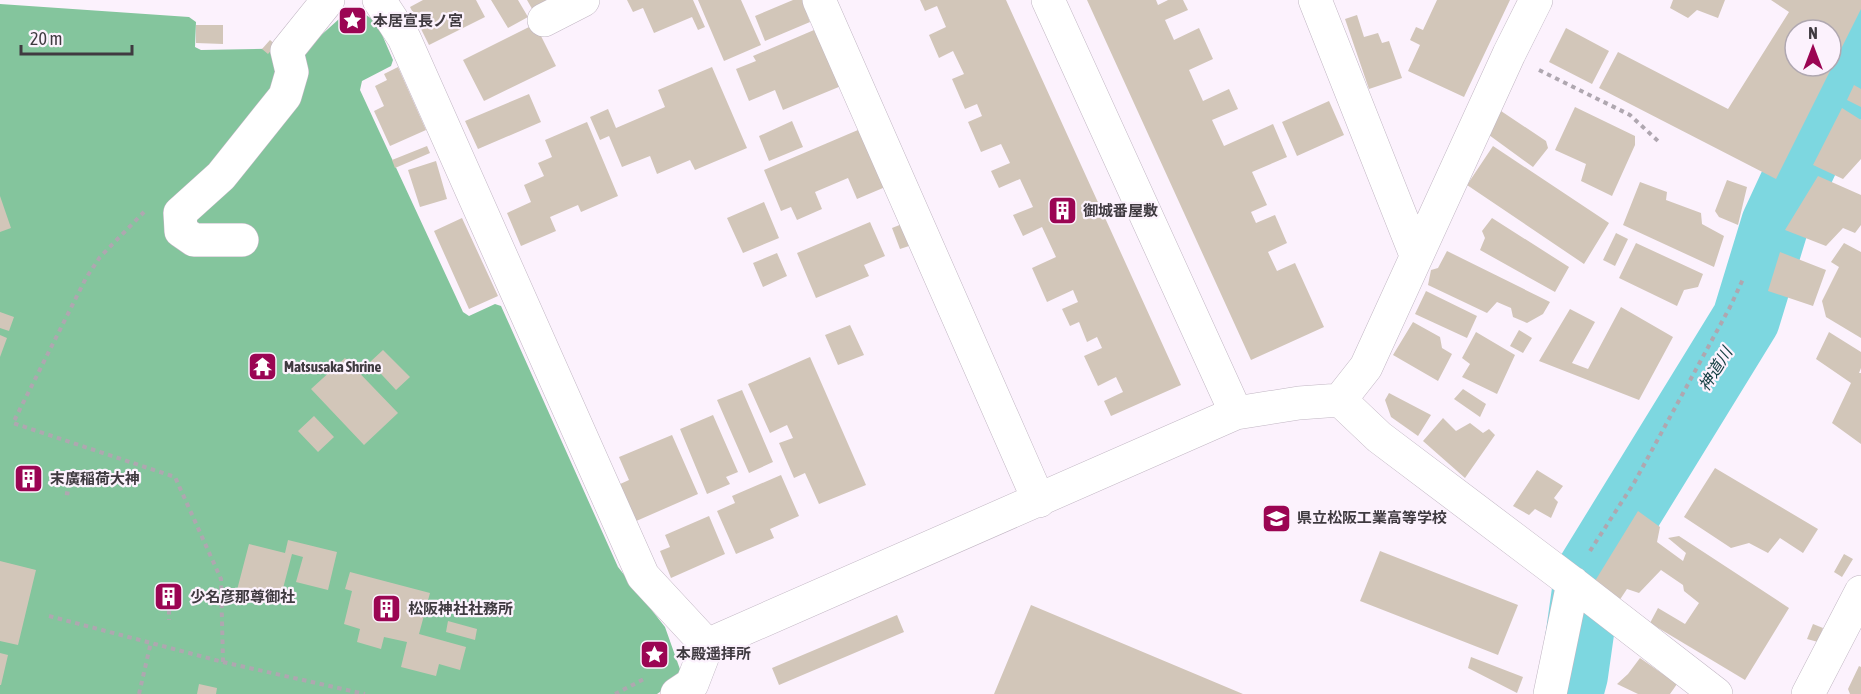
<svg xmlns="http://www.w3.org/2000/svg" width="1861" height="694" viewBox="0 0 1861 694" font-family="'Asap Condensed','Noto Sans JP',sans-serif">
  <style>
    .forest { fill: #84c59d }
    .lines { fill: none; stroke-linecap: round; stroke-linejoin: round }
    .river { stroke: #7dd7e0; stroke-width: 68 }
    .building { fill: #d2c6b9; fill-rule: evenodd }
    .minor-casing { stroke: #c1b6c3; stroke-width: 34 }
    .path { stroke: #afa7b0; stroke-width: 4; stroke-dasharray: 4.5 4.5; stroke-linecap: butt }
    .minor { stroke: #fff; stroke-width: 33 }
    .labels { text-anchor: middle; stroke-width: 4.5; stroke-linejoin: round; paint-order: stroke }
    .poi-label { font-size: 15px; font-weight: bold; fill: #3f3a40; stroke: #fcf2fd; text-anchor: start }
    .water-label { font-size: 16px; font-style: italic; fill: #123d41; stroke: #fcf2fd }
  </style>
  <rect width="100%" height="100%" fill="#fcf2fd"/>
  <path class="forest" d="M0 4 189 17 196 22 195 47 201 50 307 48 350 9 357 8 377 23 393 60 391 66 362 81 360 90 463 312 469 316 495 304 501 306 618 567 665 627 682 675 680 678 657 694H0Z"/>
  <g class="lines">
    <path class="river" d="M1569 694 1574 675 1588 576 1746 319 1775 224 1861 38"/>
  </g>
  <path class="building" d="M423 0H476L485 17 429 45 410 7Z
    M491 0H518L528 17 508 28Z
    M527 0H560L535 14Z
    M627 0H693L705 27 698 30 692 17 654 33 643 8 633 12Z
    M698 0H741L761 45 724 61Z
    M793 0H810L807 14 810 22 765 41 755 16Z
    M920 0H1006L1181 385 1111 416 1104 401 1123 392 1116 377 1098 386 1084 356 1102 348 1097 337 1087 342 1079 322 1070 326 1062 309 1078 302 1073 290 1047 302 1032 268 1056 257 1042 227 1023 236 1013 215 1033 207 1020 179 999 188 991 171 1010 163 1001 144 981 152 968 122 982 116 977 104 965 109 952 79 964 74 953 51 939 58 929 35 946 27 937 6 925 11Z
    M1087 0H1156L1158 5 1168 0H1183L1188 10 1165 20 1174 40 1199 28 1213 59 1189 70 1203 101 1229 89 1238 109 1212 120 1224 146 1273 124 1287 157 1252 172 1267 205 1251 212 1256 223 1275 215 1287 243 1268 252 1277 271 1295 263 1324 327 1251 360Z
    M1437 0H1510L1464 97 1408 71 1420 45 1410 40 1416 27 1423 30Z
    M1673 0H1725L1718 18 1697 10 1688 18 1670 8Z
    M1771 0H1861V9L1776 179 1599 88 1618 52 1728 109 1789 12ZM1795 30H1831V66H1795Z
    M1357 15 1364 37 1378 33 1382 43 1389 41 1402 78 1369 89 1345 19Z
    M535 24 556 66 484 101 463 60Z
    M196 25H223V44L196 43Z
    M821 27 846 84 783 110 775 90 749 101 736 69 756 61 753 56Z
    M1566 28 1609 51 1592 84 1549 62Z
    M270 40 276 45 268 54 262 49Z
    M398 67 426 130 390 146 374 111 384 106 375 86 387 80 384 74Z
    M712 67 747 148 695 170 690 160 657 174 650 156 622 167 609 136 600 140 590 117 608 109 616 128 665 107 658 90Z
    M1854 85 1861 89V107L1847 100Z
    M529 94 541 122 478 149 465 121Z
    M1329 101 1344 135 1297 156 1282 122Z
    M1575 107 1635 136V145L1612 196 1581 181 1586 164 1555 150Z
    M1842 108 1861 120V159L1843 179 1813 165Z
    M1501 111 1546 141 1548 148 1533 167 1489 135Z
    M792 121 803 147 769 161 759 136Z
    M587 122 618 196 581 212 578 205 550 217 556 231 521 246 507 213 531 202 524 185 544 176 538 163 552 157 545 140Z
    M865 127 890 185 857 199 848 178 815 192 822 209 797 220 791 207 781 211 764 170Z
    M427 146 430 153 395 168 392 160Z
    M1493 146 1609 223 1584 264 1467 185Z
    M436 161 447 199 420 207 408 170Z
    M1818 176 1861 195V225L1855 233 1843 228 1826 246 1785 230Z
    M1727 180 1747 187 1738 225 1719 217 1715 211Z
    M1640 182 1667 192 1666 200 1701 213 1702 224 1724 236 1714 267 1623 225Z
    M0 196 11 228 0 232Z
    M764 202 779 238 743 253 727 218Z
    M462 218 498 296 469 309 434 231Z
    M1492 218 1569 267 1555 292 1480 250 1485 238 1482 231Z
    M870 222 885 256 864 265 869 276 816 298 797 253Z
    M902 224 912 245 900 249 892 228Z
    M1616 233 1628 239 1615 266 1603 260Z
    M1636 243 1703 274 1698 287 1684 290 1677 306 1619 278Z
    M1844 243 1861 252V338L1826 317 1822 301 1839 267 1831 262Z
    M1447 251 1550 302 1543 314 1527 323 1513 317 1511 308 1497 302 1487 313 1428 285 1431 270 1438 268Z
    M1780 252 1826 270 1813 306 1768 291Z
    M777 253 787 276 763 287 753 263Z
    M1426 291 1477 316 1467 338 1415 314Z
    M1621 307 1673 337 1639 400 1539 361 1570 309 1595 322 1572 363 1588 369Z
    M0 312 14 317 9 331 0 328Z
    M1413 322 1440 337 1442 348 1452 354 1438 381 1393 355Z
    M850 325 864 355 838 365 825 335Z
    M1519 330 1532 338 1523 353 1510 346Z
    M1476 332 1515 355 1497 394 1462 377 1470 364 1462 358Z
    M1829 332 1861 352V368L1859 373H1861V444L1832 423 1851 383 1816 359Z
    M0 335 7 338 0 357Z
    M383 350 410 377 396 390 370 362Z
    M810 357 866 485 819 504 805 473 794 478 779 443 793 438 787 425 770 433 748 384Z
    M345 358 398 413 364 445 311 389Z
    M1463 389 1486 404 1480 417 1454 399Z
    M742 390 773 462 749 473 717 400Z
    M1389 393 1431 415 1418 436 1391 417 1385 400Z
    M713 415 738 472 726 477 730 484 707 494 680 429Z
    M314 416 334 437 318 452 298 431Z
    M1443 418 1456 431 1470 423 1483 433 1489 429 1495 435 1465 478 1423 441Z
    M672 435 698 494 634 522 618 485 629 480 619 457Z
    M1715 468 1818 529 1803 553 1780 538 1768 553 1749 543 1731 548 1684 517Z
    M23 469 39 475 34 490 18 484Z
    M1537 470 1563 486 1554 498 1558 502 1551 518 1535 509 1529 515 1513 506Z
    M781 475 799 516 770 529 774 538 736 554 717 511 735 503 732 496Z
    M1638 511 1660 527 1657 542 1683 561 1686 553 1668 538 1679 536 1789 608 1745 680 1650 623 1658 608 1685 624 1699 603 1684 591 1683 585 1661 570 1639 593 1627 589 1619 601 1595 581Z
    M709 516 725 554 671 578 660 551 670 547 665 535Z
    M288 540 337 552 328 590 296 582 303 557 292 554 280 600 237 590 249 544 285 553Z
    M1380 551 1518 605 1498 655 1360 601Z
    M1844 554 1853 559 1842 577 1834 572Z
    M0 561 36 570 18 645 0 641Z
    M350 572 430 593 419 634 466 647 460 670 439 664 436 676 401 667 407 642 384 637 381 649 357 642 360 629 344 624 352 591 345 589Z
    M160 587H178V606H160Z
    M1031 605 1243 694H994Z
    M897 615 904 632 779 685 772 668Z
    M448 621 477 629 475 640 446 632Z
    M1813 624 1823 628 1818 642 1807 639Z
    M0 653 8 655 1 685H0Z
    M1471 657 1523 677 1517 693 1468 668Z
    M1640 658 1677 684 1670 694H1638L1617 684 1628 674Z
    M1859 666 1861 667V694H1850L1848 689Z
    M199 684 217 688 216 694H197Z"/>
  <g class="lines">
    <defs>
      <path id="minor" d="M379 0 404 38 643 576 707 645
        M819 0 1039 501
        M1048 0 1236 413
        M1315 0 1416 255
        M544 20 583 0
        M242 240H194L181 231 180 213 221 176 285 96 292 72 287 51 328 0
        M1340 400 1366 367 1509 54 1536 0
        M677 694 692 684 707 645 1236 413 1299 403 1340 400 1379 437 1575 585 1716 694
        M1550 694 1573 583
        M1808 694 1861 592"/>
    </defs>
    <use href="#minor" class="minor-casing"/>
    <path class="path" d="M1539 70 1630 115 1658 141
      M65 493 72 494
      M1590 551 1634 483 1730 307 1744 277
      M169 610V620
      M49 616 223 662 221 579 175 477 13 423 86 278 100 257 144 212
      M223 662 365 694
      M139 694 151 642
      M615 694 644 679"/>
    <use href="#minor" class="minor"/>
  </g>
  <defs>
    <symbol id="sight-square" viewBox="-11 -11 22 22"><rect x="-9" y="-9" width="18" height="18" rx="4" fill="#9b0553" stroke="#fcf2fd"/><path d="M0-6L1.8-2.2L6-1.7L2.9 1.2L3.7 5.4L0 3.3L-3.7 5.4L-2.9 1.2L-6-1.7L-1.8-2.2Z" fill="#fff"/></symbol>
    <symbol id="building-square" viewBox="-11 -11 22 22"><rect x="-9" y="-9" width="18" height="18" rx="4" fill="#9b0553" stroke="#fcf2fd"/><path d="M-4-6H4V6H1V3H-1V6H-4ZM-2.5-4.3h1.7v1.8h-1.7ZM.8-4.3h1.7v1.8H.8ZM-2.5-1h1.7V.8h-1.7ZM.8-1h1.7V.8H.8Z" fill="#fff"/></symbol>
    <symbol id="temple-square" viewBox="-11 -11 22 22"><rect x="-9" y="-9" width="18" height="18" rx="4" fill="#9b0553" stroke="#fcf2fd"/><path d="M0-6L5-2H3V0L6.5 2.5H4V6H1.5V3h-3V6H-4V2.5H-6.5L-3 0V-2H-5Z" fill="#fff"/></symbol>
    <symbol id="school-square" viewBox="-11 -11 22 22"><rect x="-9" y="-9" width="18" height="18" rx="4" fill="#9b0553" stroke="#fcf2fd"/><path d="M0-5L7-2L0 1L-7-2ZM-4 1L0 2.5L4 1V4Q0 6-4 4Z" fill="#fff"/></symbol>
  </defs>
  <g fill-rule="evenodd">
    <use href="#sight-square" x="336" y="4" width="33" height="33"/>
    <use href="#building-square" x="1046" y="194" width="33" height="33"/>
    <use href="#temple-square" x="246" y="350" width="33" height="33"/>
    <use href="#building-square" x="12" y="462" width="33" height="33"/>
    <use href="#school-square" x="1260" y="502" width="33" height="33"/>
    <use href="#building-square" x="152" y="580" width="33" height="33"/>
    <use href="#building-square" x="370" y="592" width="33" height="33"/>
    <use href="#sight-square" x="638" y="638" width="33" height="33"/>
  </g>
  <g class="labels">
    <g class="poi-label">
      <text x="373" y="26">本居宣長ノ宮</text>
      <text x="1083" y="216">御城番屋敷</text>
      <text x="284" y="372">Matsusaka Shrine</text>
      <text x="50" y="484">末廣稲荷大神</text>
      <text x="1297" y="523">県立松阪工業高等学校</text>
      <text x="190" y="602">少名彦那尊御社</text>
      <text x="408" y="614">松阪神社社務所</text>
      <text x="676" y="659">本殿遥拝所</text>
    </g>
    <g class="water-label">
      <text transform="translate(1715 369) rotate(-58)" y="6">神道川</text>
    </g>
  </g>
  <g transform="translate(1813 48)"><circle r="28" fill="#fcf2fd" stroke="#b0a8b1" stroke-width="1.5"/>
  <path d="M0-4.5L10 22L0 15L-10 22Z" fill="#9b0553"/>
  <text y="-9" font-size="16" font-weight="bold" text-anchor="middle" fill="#3f3a40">N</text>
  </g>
  <path d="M21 45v9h111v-9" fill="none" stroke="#3f3a40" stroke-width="3"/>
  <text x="30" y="45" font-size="18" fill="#3f3a40" stroke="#fcf2fd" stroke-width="4.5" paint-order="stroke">20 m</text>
</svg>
